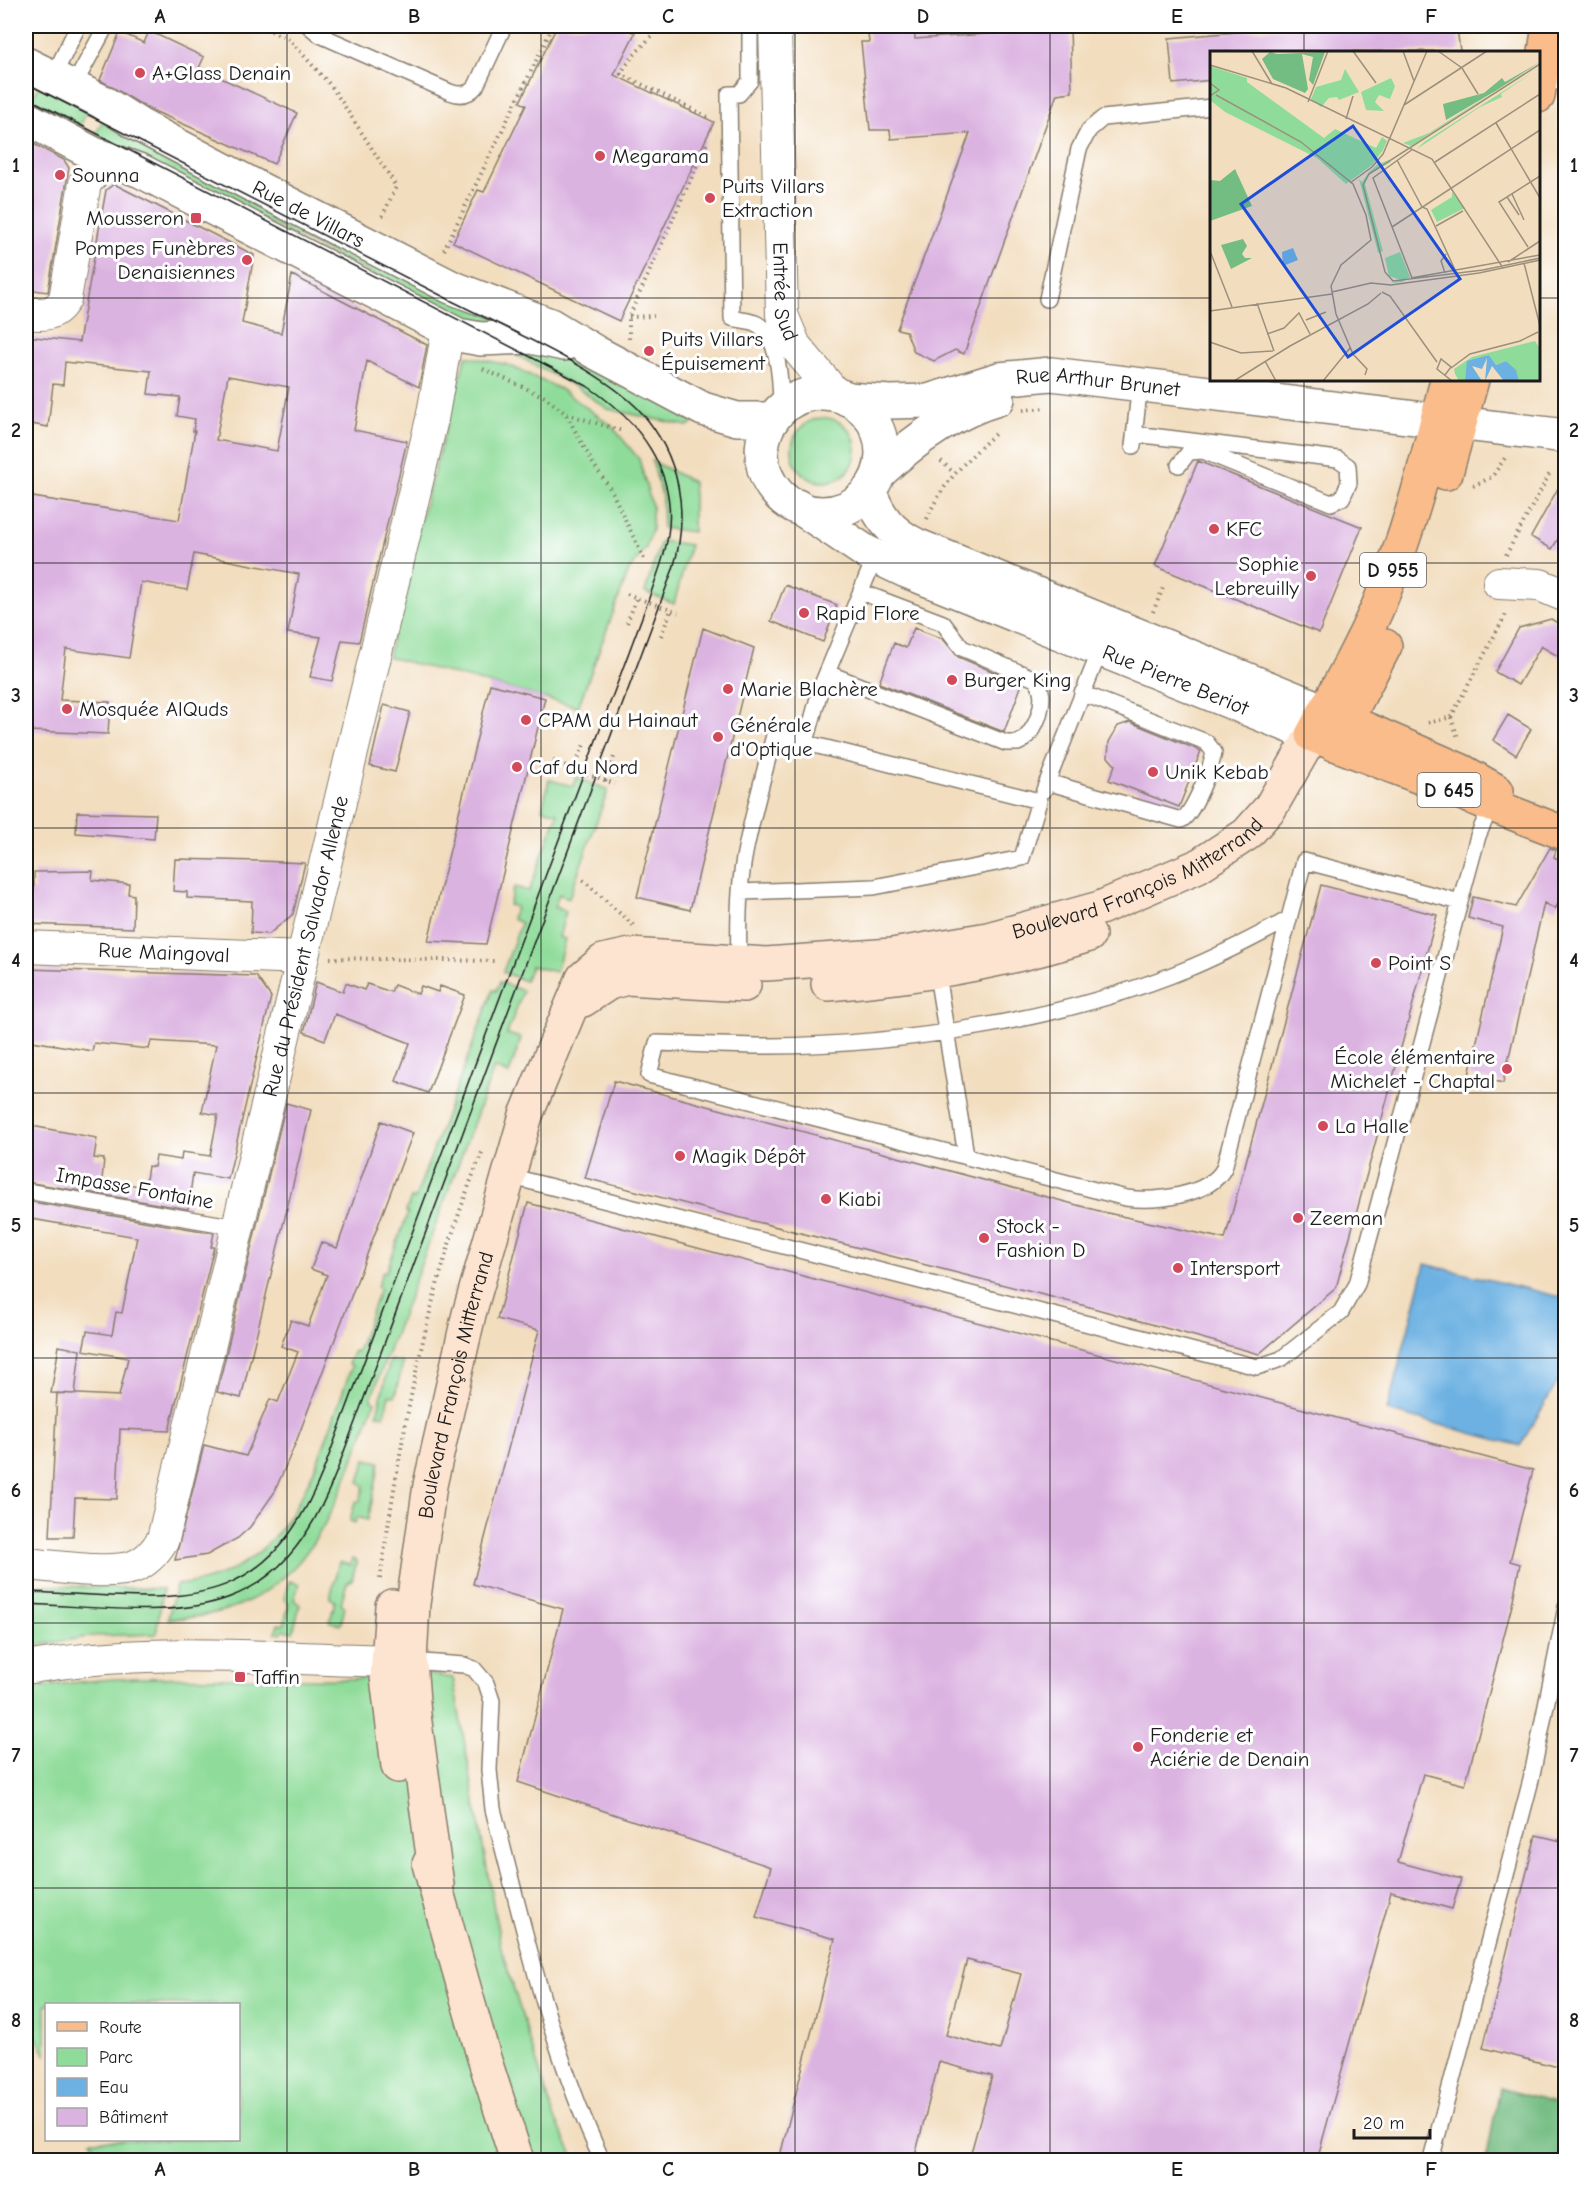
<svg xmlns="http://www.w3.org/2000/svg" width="1591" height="2186" viewBox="0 0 1591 2186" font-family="'Comic Neue',sans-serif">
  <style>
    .green { fill: #8fdc9a; stroke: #567c5b; stroke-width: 1.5 }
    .forest { fill: #73bc82; stroke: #486c4f; stroke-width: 1.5 }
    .water { fill: #6cb1e2; stroke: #44667f; stroke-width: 1.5 }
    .building { fill: #dbb3e1; fill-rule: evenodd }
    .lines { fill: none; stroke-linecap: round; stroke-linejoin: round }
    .service-casing { stroke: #877c6d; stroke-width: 18 }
    .minor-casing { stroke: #877c6d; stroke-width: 34 }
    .tertiary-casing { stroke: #877c6d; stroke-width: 36 }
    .secondary-casing { stroke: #877c6d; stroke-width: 36 }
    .primary-casing { stroke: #877c6d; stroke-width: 36 }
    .path { stroke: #877c6d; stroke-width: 4; stroke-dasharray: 1.5 4.5; stroke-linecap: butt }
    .service { stroke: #fff; stroke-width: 15 }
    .minor { stroke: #fff; stroke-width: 32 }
    .tertiary { stroke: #fff; stroke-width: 33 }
    .secondary { stroke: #fde4d0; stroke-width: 33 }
    .primary { stroke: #f9bc8a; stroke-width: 33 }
    .tram { stroke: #1c1c1c; stroke-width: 1.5 }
    .grid { fill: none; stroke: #1c1c1c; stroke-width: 1.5; stroke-opacity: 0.55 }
    .poi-dot { fill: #d1495b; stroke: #fff; stroke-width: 2 }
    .labels { text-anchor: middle; stroke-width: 6; stroke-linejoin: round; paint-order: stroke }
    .shield { fill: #fff; stroke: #606060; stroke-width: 1.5 }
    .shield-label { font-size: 20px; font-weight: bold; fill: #1c1c1c }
    .poi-label { font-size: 21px; fill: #1c1c1c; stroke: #fff; text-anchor: start }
    .street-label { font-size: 21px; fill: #1c1c1c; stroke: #fff }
    .inset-road { fill: none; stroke: #9c907d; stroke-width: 1.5 }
    .view { fill: #1d4ed8; fill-opacity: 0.15; stroke: #1d4ed8; stroke-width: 3 }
    .inset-edge { fill: none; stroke: #1c1c1c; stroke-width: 3 }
    .neatline { fill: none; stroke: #1c1c1c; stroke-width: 2 }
    .grid-label { font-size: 20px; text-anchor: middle; font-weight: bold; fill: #1c1c1c }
  </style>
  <rect width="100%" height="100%" fill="#fff"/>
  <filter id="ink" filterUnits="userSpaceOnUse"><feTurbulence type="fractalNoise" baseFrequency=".0167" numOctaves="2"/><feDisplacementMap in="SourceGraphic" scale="12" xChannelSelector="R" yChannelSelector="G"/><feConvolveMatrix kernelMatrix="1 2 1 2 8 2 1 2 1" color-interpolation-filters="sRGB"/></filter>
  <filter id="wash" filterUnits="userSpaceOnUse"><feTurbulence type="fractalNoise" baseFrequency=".008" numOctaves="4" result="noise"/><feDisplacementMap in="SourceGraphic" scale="24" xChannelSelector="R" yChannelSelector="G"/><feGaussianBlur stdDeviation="1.35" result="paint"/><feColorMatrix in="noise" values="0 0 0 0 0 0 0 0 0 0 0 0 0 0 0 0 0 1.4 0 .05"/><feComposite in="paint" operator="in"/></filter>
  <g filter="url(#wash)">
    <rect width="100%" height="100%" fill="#f2ddbe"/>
    <path class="green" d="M41 82 89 108 78 129 30 104Z
      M106 115 521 329 480 327 94 137Z
      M505 349 570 356 695 418 692 424 687 426 608 409 576 387Z
      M466 356 508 365 560 389 611 425 639 459 652 506V529L646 548 629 570 578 707 388 657 405 576Z
      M792 450a32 32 0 1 1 64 0a32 32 0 1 1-64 0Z
      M652 461 693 482V532L663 528 662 496Z
      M661 541 690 545 674 604 645 592Z
      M576 777 608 790 569 898 559 894 554 907 566 911 559 937 565 939 556 972 531 966 525 981 503 972 521 923 512 919 516 907 509 905 514 887 529 891 558 813 542 809 549 780 573 786Z
      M500 982 523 991 507 1034 521 1038 509 1074 494 1068 371 1399 375 1402C333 1513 307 1614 168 1619L176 1585C294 1577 318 1457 352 1366L348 1364 354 1351 357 1352 380 1288 377 1287 383 1271 386 1272 408 1213 406 1212 411 1198 415 1199 493 990 496 991Z
      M390 1360 403 1363 395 1396 389 1395 384 1416 377 1414Z
      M366 1459 380 1462 368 1520 357 1517 355 1523 350 1521 355 1502 360 1501 364 1486 359 1482Z
      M352 1559 357 1560 352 1580 347 1583 341 1603 345 1607 341 1624 330 1622 335 1601 330 1598 339 1562 351 1565Z
      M289 1581 299 1584 294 1600 300 1605 293 1632 283 1630 281 1634 275 1633 278 1624 284 1625 289 1603 284 1599Z
      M26 1585 163 1589 156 1634 93 1636 26 1647Z
      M426 1674 453 1678 501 1948 553 2114 575 2160H102L91 2140H238V2004H46V2056L26 2016V1690C131 1669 237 1681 344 1679 371 1678 399 1675 426 1674Z"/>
    <path class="forest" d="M1500 2088 1565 2106V2160H1486Z"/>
    <path class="water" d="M1425 1264 1565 1298V1370L1520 1446 1387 1411Z"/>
    <g id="blocks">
      <path class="building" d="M557 26H619L635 33 614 75 714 122 619 321 453 242 478 190 484 192 526 105 520 102Z
        M867 26H914L915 39 1070 28 1072 92 1057 94 964 354 955 350 934 361 914 352 906 331 897 329 970 133 891 139 890 130H870L861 42H869Z
        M1304 26H1404L1405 33 1457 28 1460 51 1212 52V80L1173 84 1169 38Z
        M149 31 204 57 199 68 297 113 274 164 147 108 100 80 120 32 144 43Z
        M26 140 64 160 69 168 48 292 26 289Z
        M114 184 254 255 242 323 281 333 292 275 427 345 419 387 367 361 354 430 407 441 359 642 342 640 332 681 310 677 321 637 288 633 299 574 194 554 187 590 141 582 129 658 66 649 60 700 110 702 108 734 29 731 30 717 26 716V496L179 520 195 431H193L195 419 177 416 180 397 148 394 151 371 65 362 63 385 53 384 48 427 26 423V336L79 342 106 190ZM228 376 289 387 277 451 216 440Z
        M1198 461 1362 527 1319 633 1155 566Z
        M1566 474V526L1552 549 1531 537Z
        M785 585 837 605 823 642 771 621Z
        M1551 619 1566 628V661L1541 646 1518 685 1495 672 1519 628Z
        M703 628 754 648 690 910 637 897Z
        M914 628 943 639 958 657 1022 684 1004 732 879 683 894 643 906 648Z
        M490 684 545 698 486 944 428 941Z
        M384 705 410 712 395 772 370 766Z
        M1508 715 1531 729 1516 755 1493 740Z
        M1130 722 1201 751 1179 807 1109 780 1115 765 1108 757 1109 742 1118 726Z
        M77 812 156 814 154 839 76 833Z
        M1550 848 1556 850 1554 857 1566 863V891L1555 909 1544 903 1503 1083 1469 1075 1503 927 1468 918 1473 897 1516 907Z
        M175 859 260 861 305 863 293 914 269 934 251 933 252 901 187 898V892L173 891Z
        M93 871 92 880 129 884 128 894 134 895 133 928 26 924V890L34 891V872Z
        M1321 885 1437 915 1336 1288 1259 1354 1075 1303 585 1178 614 1081 1103 1212 1225 1239Z
        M26 969 256 976 271 997 228 1179 193 1173 188 1209 26 1182V1125L97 1138 94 1158 104 1159 102 1180 145 1187 148 1166 154 1167 156 1156 181 1160 182 1152 210 1156 218 1115 202 1112 216 1045 151 1041 149 1049 94 1043 92 1051 26 1040Z
        M316 982 343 992 346 983 364 990 367 984 391 992 394 985 418 994 421 986 438 992 440 986 465 995 428 1093 396 1081 410 1043 335 1014 325 1040 304 1032Z
        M286 1103 311 1110 241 1398 217 1392Z
        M381 1121 413 1133 296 1442 274 1493 250 1527 238 1538 207 1555 175 1560 204 1445 246 1456 270 1399 278 1402 298 1352 281 1346 291 1320 308 1326 327 1275 311 1269 321 1242 337 1248Z
        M26 1201 214 1233 211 1247H214L169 1431 120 1429 117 1499 75 1498 73 1537H50L57 1393 119 1396 128 1358 83 1350 87 1331 112 1335 116 1312 122 1313 137 1237 26 1218Z
        M528 1203 1533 1470 1510 1561 1520 1564 1512 1605 1465 1785 1423 1774 1398 1862 1461 1879 1452 1909 1391 1892 1317 2160H969L992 2076 939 2062 914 2160H779L835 1939 756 1917 771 1867 518 1782 563 1609 473 1584 539 1330 497 1319ZM967 1960 1021 1974 1000 2050 946 2035Z
        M59 1346 80 1350 75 1394 51 1393Z
        M1536 1835 1566 1842V2069L1483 2048Z"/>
    </g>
  </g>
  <g filter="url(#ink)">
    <use href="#blocks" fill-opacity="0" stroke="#877c6d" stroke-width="1.5"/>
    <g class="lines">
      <defs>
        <path id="service" d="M309 26 320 35 450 92C460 96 469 95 476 86L504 26
          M750 26V81L739 94H729L732 318C739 320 748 320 755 323 780 334 781 387 781 410
          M53 77 78 26
          M73 87 106 26
          M1047 299 1079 149 1089 130 1103 118 1212 107
          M1135 434 1338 459 1348 466 1349 483 1342 498 1331 503 1203 451 1189 452 1179 465
          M1133 446 1140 383
          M827 673 1006 743H1018C1036 735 1051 695 1035 679L962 648 943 623 861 592
          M806 742 821 687 876 555
          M1047 782 1181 820C1192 817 1212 765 1214 752L1206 742 1082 693
          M1044 790 1101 648
          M1289 919C1255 937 1222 955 1187 969 1063 1020 903 1045 770 1046 732 1046 694 1044 657 1043L649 1075 1126 1198C1154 1202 1210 1196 1224 1168L1304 861 1460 902 1478 836 1493 801
          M739 964C738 928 738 888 745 853 753 813 764 774 774 735L1039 801 1022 858 874 887 741 892
          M936 968 966 1155
          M505 1175 1257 1367 1281 1359 1341 1312 1357 1284 1460 902
          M26 1191 237 1227
          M410 1661 464 1665 474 1669 486 1683 492 1701 489 1770 493 1809C523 1925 551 2052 602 2160
          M1431 2160 1531 1780 1566 1607"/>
        <g id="minor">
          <path id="s1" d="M775 26 782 315 795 346 836 395"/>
          <path d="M1538 75 1566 72"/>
          <path d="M26 313C43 315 55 316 65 299L85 183 106 158"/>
          <path d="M1499 583 1540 585 1566 596"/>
          <path id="s2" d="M26 947 302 958"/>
          <path id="s3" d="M26 1564C53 1566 109 1575 133 1567 147 1562 156 1551 163 1539L432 419 448 330"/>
          <path d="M26 1668C152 1645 282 1660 410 1661"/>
        </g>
        <g id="tertiary">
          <path id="s4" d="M26 64 101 101 139 125 258 188 451 287 550 325 595 352 703 409 737 419H773"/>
          <path d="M26 118 94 154 141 171 458 335 481 339 531 337 564 344"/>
          <circle cx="822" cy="453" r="60"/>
          <path id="s5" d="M847 399 890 402 928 401 999 379 1051 374 1566 436"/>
          <path d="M879 473C912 442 953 412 998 399"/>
          <path d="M869 490C879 518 891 532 916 545L1325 711"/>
          <path id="s6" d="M797 506 866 552 906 571 1312 735"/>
        </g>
        <g id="secondary">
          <path d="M828 984C917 977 1004 962 1089 935"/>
          <path d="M583 1000 609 983 627 978 744 985"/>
          <path d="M392 1606 387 1677 398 1766"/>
          <path d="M429 1864 484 2058 517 2160"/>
          <path id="s7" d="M437 1885 414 1715 410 1661 413 1604 430 1485 469 1314 526 1115 583 978 603 961 631 955 766 964 892 955 988 939 1100 908 1198 866 1247 834 1270 808 1312 735"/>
        </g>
        <path id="primary" d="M1538 96 1549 26
          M1447 380C1428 456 1410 531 1379 604 1360 649 1335 692 1312 735L1566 834
          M1446 473 1472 380
          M1327 712 1462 771 1497 791
          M1334 744 1385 646"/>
      </defs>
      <use href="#service" class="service-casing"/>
      <use href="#minor" class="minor-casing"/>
      <use href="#tertiary" class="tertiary-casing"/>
      <use href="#secondary" class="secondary-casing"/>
      <use href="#primary" class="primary-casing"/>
      <path class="path" d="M260 26 289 39 332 87 391 178 396 187 381 219
        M658 26C647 45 630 55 621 74L710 118
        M444 250 553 26
        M629 317 654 316
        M629 339V317L708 141
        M483 369 545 397 566 414 592 462 611 490 645 561
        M1023 410 1046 408
        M567 414 622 431
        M941 461 954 473
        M1473 486 1492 477 1505 458
        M927 519C942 482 968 459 997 432
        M1506 555 1551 471
        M627 594 678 613
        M1153 612 1163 588
        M627 623 637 597
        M661 636 671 610
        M1451 717 1507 612
        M1428 723 1451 717 1458 738
        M553 761 615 784
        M574 769 585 742
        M605 781 615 754
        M583 880 634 926
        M330 958 494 961
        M380 1579C402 1433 426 1287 483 1150"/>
      <use href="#service" class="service"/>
      <use href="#minor" class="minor"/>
      <use href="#tertiary" class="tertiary"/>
      <use href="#secondary" class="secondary"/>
      <use href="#primary" class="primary"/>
      <path class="tram" d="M26 83C167 154 308 227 450 300 504 328 601 368 641 412 680 456 690 513 673 569L336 1473C272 1638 173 1610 26 1604
        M26 97 587 386C638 420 678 470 668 535 665 558 655 580 648 601L325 1466C262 1627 170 1596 26 1592"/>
    </g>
  </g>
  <path class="grid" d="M287 26V2160M541 26V2160M795 26V2160M1050 26V2160M1304 26V52M26 298H1212M1538 298H1566M1304 380V2160M26 563H1566M26 828H1566M26 1093H1566M26 1358H1566M26 1623H1566M26 1888H1566"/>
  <g class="poi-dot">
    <circle cx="140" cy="73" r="6"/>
    <circle cx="600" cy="156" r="6"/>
    <circle cx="60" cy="175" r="6"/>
    <circle cx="710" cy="198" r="6"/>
    <rect x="190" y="212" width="12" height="12" rx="3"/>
    <circle cx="247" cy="260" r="6"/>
    <circle cx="649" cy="351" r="6"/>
    <circle cx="1214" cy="529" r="6"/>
    <circle cx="1311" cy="576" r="6"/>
    <circle cx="804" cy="613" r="6"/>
    <circle cx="952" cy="680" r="6"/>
    <circle cx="728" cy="689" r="6"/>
    <circle cx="67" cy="709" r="6"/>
    <circle cx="526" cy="720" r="6"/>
    <circle cx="718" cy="737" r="6"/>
    <circle cx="517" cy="767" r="6"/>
    <circle cx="1153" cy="772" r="6"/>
    <circle cx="1376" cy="963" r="6"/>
    <circle cx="1507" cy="1069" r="6"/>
    <circle cx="1323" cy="1126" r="6"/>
    <circle cx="680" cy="1156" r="6"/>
    <circle cx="826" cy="1199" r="6"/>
    <circle cx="1298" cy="1218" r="6"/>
    <circle cx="984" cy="1238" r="6"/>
    <circle cx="1178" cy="1268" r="6"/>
    <rect x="234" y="1671" width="12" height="12" rx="3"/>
    <circle cx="1138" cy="1747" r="6"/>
  </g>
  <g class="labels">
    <g class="shield">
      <rect x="1360" y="553" width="66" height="34" rx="4.5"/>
      <rect x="1417.5" y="773" width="63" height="34" rx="4.5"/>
    </g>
    <g class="shield-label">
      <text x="1393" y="577">D 955</text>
      <text x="1449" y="797">D 645</text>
    </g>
    <g class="poi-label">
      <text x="152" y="80">A+Glass Denain</text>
      <text x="612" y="163">Megarama</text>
      <text x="72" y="182">Sounna</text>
      <text x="722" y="193">Puits Villars<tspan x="722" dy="24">Extraction</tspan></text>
      <text x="184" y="225" text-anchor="end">Mousseron</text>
      <text x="235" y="255" text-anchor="end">Pompes Funèbres<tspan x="235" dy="24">Denaisiennes</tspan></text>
      <text x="661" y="346">Puits Villars<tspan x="661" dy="24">Épuisement</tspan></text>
      <text x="1226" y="536">KFC</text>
      <text x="1299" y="571" text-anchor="end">Sophie<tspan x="1299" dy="24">Lebreuilly</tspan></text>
      <text x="816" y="620">Rapid Flore</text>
      <text x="964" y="687">Burger King</text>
      <text x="740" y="696">Marie Blachère</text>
      <text x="79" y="716">Mosquée AlQuds</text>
      <text x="538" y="727">CPAM du Hainaut</text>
      <text x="730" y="732">Générale<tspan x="730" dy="24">d'Optique</tspan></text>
      <text x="529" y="774">Caf du Nord</text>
      <text x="1165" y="779">Unik Kebab</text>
      <text x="1388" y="970">Point S</text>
      <text x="1495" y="1064" text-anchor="end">École élémentaire<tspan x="1495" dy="24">Michelet - Chaptal</tspan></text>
      <text x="1335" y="1133">La Halle</text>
      <text x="692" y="1163">Magik Dépôt</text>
      <text x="838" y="1206">Kiabi</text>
      <text x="1310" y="1225">Zeeman</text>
      <text x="996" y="1233">Stock -<tspan x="996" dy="24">Fashion D</tspan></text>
      <text x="1190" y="1275">Intersport</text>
      <text x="252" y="1684">Taffin</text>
      <text x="1150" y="1742">Fonderie et<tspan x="1150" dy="24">Aciérie de Denain</tspan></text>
    </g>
    <g class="street-label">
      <text dy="7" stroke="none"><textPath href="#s4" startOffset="320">Rue de Villars</textPath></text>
      <text dy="7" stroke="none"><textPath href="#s1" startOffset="266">Entrée Sud</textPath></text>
      <text dy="7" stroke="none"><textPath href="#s5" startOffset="255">Rue Arthur Brunet</textPath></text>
      <text dy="7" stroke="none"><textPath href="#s6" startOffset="418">Rue Pierre Beriot</textPath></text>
      <text dy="7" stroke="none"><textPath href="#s7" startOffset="1510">Boulevard François Mitterrand</textPath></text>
      <text dy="7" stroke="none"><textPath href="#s3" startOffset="759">Rue du Président Salvador Allende</textPath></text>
      <text dy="7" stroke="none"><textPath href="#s2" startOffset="138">Rue Maingoval</textPath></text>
      <text transform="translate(135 1188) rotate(10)" y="7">Impasse Fontaine</text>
      <text dy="7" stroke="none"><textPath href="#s7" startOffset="506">Boulevard François Mitterrand</textPath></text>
    </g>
  </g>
  <g transform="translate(1210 51)">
    <rect width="330" height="330" fill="#f2ddbe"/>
    <path d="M0 15 37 27V31L114 87 125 78 166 97 172 86 177 90 173 99 162 114 136 133 107 107 15 61 0 49ZM135 18 149 41 129 49 127 46 119 47 111 56 101 48 106 36 131 29ZM322 22 291 43 292 46 270 56 207 98 214 91ZM181 27 185 35 180 48 169 44 165 51 174 60 156 59 151 41ZM287 39 201 95 193 92 219 82ZM179 109 181 111 159 123 155 133 173 200 168 202 149 128 152 131 159 121 168 113ZM242 141 255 157 227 171 221 159 242 146ZM190 201 200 226 192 231 181 232 191 229 179 225 175 207ZM325 290 330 298V330H309L306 321 296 310 286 314 279 304 259 312 255 330H249L245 323 244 318 262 306Z" fill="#8fdc9a"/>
    <path d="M60 1 67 3 115 1 103 34 99 29 103 6 92 3 98 38 95 42 63 28 52 8ZM330 11 287 39 236 69 233 53 274 42 292 27 295 31ZM25 118 42 155 0 170V129L10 130ZM33 188 37 195 32 203 35 207H42L21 218 11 194Z" fill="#73bc82"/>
    <path d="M83 197 88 209 73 215 72 201ZM279 304 286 314 296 310 306 319 309 330H294L282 315 275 330 277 307 272 318 262 315 272 330H255L257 310Z" fill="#6cb1e2"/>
    <path class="inset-road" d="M42 0 62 33M143 0 166 32M193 0 204 30M228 0 252 17 268 43M330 13 159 123 153 134 175 221 183 230 273 219 330 207M0 14 76 37 222 108 293 217M0 32 9 39 0 45M6 44 91 91 143 133 156 164 161 189 131 214 121 235 126 263 143 303 157 318 155 324M98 51 118 0M194 54 277 0M136 68 143 45M286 72 330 147M187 109 212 156 217 158 246 221M225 111 330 43M140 132 162 116 173 103 217 0M302 143 314 169M297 146 309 164M226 175 253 160M182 176 330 79M318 196 289 151 330 125M0 200 22 256M298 211 330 190M314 212 330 275M235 222 231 210 236 203M201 227 330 204M202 227 163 127 203 98M122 241 161 232 181 234 269 222 330 209M172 241 180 245 227 311M47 252 64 300M0 260 122 243M96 269 116 261M57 283 74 277 89 262 100 283M0 291 31 302 63 300M55 310 66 330M241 317 260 303 310 290 328 281M235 324 241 316 231 308 227 318 242 330M24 330 80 295 158 253 171 242M113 330 140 297"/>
    <path class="view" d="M143 75 250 228 138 306 31 153Z"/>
    <rect width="330" height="330" class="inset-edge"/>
  </g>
  <rect width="1591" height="2186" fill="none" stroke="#fff" stroke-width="66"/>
  <rect x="45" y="2003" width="195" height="138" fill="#ffffff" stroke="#a4a4a4" stroke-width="1.5"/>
  <rect x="57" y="2022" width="30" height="9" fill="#f9bc8a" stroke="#a4a4a4" stroke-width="1.5"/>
  <text x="99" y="2033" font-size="18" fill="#1c1c1c">Route</text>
  <rect x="57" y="2048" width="30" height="18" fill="#8fdc9a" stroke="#a4a4a4" stroke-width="1.5"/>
  <text x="99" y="2063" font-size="18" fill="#1c1c1c">Parc</text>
  <rect x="57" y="2078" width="30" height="18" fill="#6cb1e2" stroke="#a4a4a4" stroke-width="1.5"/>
  <text x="99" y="2093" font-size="18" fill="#1c1c1c">Eau</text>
  <rect x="57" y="2108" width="30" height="18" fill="#dbb3e1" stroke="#a4a4a4" stroke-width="1.5"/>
  <text x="99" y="2123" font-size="18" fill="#1c1c1c">Bâtiment</text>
  <path d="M1354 2129v9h76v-9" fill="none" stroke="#1c1c1c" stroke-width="3"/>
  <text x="1363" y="2129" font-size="18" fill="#1c1c1c" stroke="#ffffff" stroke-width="4.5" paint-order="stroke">20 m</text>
  <rect x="33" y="33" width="1525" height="2120" class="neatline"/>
  <g class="grid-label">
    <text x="160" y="23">A</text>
    <text x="414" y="23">B</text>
    <text x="668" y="23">C</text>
    <text x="923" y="23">D</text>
    <text x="1177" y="23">E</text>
    <text x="1431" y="23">F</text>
    <text x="16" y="172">1</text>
    <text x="1574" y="172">1</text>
    <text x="16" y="437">2</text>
    <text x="1574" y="437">2</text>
    <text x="16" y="702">3</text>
    <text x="1574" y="702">3</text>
    <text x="16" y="967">4</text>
    <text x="1574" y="967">4</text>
    <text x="16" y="1232">5</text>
    <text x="1574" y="1232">5</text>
    <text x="16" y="1497">6</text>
    <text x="1574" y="1497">6</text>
    <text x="16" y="1762">7</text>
    <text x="1574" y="1762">7</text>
    <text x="16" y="2027">8</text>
    <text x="1574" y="2027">8</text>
    <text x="160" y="2176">A</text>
    <text x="414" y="2176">B</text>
    <text x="668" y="2176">C</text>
    <text x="923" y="2176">D</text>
    <text x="1177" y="2176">E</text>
    <text x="1431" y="2176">F</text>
  </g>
</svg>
